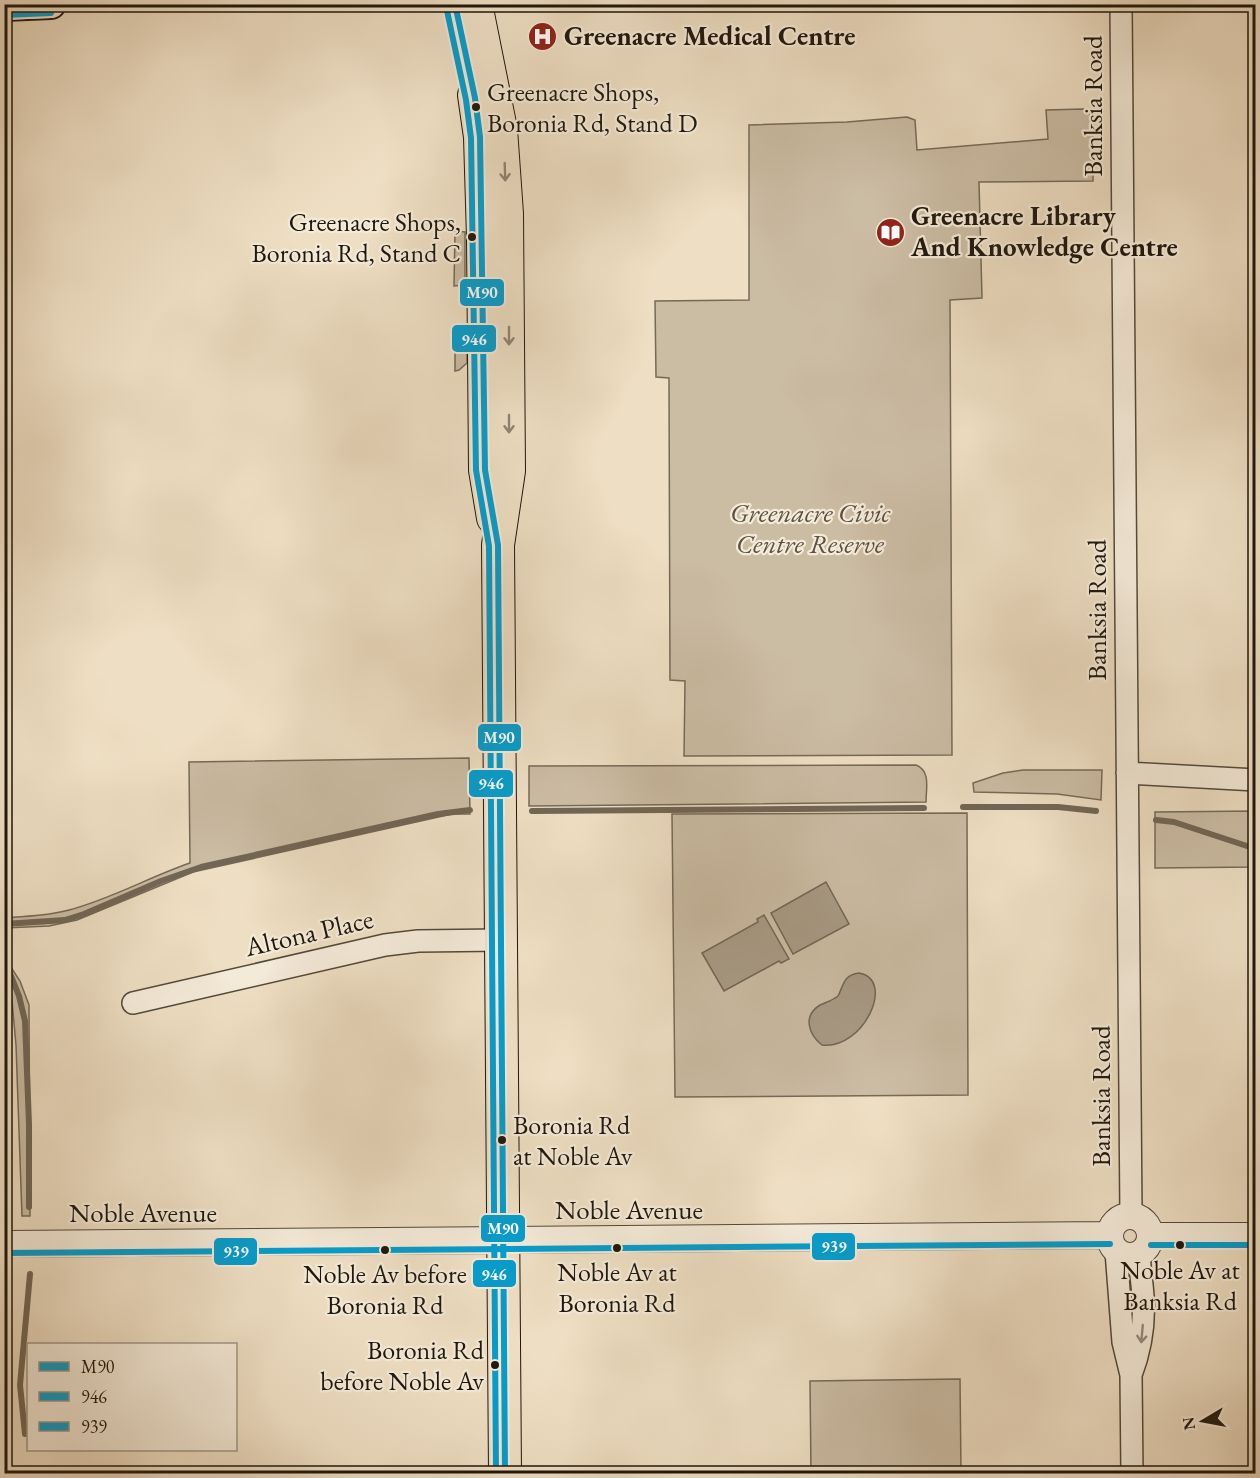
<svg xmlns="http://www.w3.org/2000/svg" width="1260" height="1478" viewBox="0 0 1260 1478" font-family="'EB Garamond',serif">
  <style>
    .green { fill: #cbbca4; stroke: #756a58; stroke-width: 1.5 }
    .water { fill: #a89a85; stroke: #716655; stroke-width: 1.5 }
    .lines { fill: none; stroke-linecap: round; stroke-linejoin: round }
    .stream { stroke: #716655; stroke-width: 6 }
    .minor-casing { stroke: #53493a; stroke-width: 24 }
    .tertiary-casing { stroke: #53493a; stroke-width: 28 }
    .secondary-casing { stroke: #1f170d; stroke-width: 32 }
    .primary-casing { stroke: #1f170d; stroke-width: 34 }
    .minor { stroke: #f4ead8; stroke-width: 21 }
    .tertiary { stroke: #f4ead8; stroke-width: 26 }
    .secondary { stroke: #f4ead8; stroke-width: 28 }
    .primary { stroke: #eedec3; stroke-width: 32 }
    .bus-1-casing { stroke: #f4ead8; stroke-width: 10 }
    .bus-2-casing { stroke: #f4ead8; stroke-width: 10 }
    .bus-3-casing { stroke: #f4ead8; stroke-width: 10 }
    .bus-1 { stroke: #059dcd; stroke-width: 6 }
    .bus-2 { stroke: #059dcd; stroke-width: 6 }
    .bus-3 { stroke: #059dcd; stroke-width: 6 }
    .oneway { stroke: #918471 }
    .oneway2 { stroke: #948b7d }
    .bus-dot { fill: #1f170d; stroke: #f4ead8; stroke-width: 2 }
    .labels { text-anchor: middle; stroke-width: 4.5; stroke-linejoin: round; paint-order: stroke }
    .bus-label { font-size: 26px; fill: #1f170d; stroke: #f4ead8 }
    .poi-label { font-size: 27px; font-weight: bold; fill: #1f170d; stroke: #f4ead8; text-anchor: start }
    .street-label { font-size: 27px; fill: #1f170d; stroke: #f4ead8 }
    .park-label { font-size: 27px; font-style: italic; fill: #5b5142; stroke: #f4ead8 }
    .line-badge { stroke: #f4ead8; stroke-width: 2 }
    .badge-label { font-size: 16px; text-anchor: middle; font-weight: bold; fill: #fff }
  </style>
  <rect width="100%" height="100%" fill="#eedec3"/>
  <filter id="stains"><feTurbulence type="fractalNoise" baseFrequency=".00333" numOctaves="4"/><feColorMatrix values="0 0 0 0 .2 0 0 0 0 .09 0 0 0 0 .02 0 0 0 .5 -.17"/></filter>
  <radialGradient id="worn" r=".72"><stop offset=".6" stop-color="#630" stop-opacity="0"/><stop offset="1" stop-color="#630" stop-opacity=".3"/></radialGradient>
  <path class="green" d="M1084 109 1093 117V181L979 182 982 298 950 300 952 755 684 756 685 681 670 680 669 378 656 377 655 301 749 300V125L847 122 907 117 915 120 917 150 1048 139 1046 110Z
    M455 231 465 232V285L454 286Z
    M455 339H467V363L459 370 455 371Z
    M469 758 470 814H452L193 872 77 920 49 926 5 928V918C26 916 48 916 69 910 111 899 149 877 190 863L189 762Z
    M916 765C931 771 926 788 926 802L529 806V766Z
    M1023 770H1102L1101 800 1057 794 974 792 973 783 1003 773Z
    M1255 811V867L1155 868V812Z
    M967 813 968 1095 675 1097 672 814Z
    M5 958 20 981 29 1005 30 1216H22L16 1045 11 990 5 980Z
    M960 1379 961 1473H811L810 1381Z"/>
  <path class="water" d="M826 882 849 924 793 954 771 913Z
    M764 915 789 959 781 963 779 961 724 991 702 953 758 922 757 919Z
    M859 973C896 979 864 1050 822 1045 809 1035 802 1016 820 1005 826 1002 832 1001 838 996 844 985 843 975 859 973Z"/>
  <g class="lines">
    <path class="stream" d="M963 807H1058L1096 811
      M532 811 924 808
      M1156 820 1174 822 1256 849
      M4 924 65 920 84 914 161 881 201 867 438 814 470 810
      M4 966 9 971 19 996 25 1021 29 1124V1207
      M25 1434 20 1385 30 1274
      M36 1470 38 1474"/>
    <defs>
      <path id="minor" d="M1121 4 1131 1216
        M1127 773 1256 780
        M133 1003 385 945 418 941 501 940
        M1116 1251 1123 1342 1131 1375 1132 1474
        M1131 1375C1141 1349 1145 1324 1143 1296 1142 1282 1140 1269 1139 1254"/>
      <path id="tertiary" d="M1110 1236a20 20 0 1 1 40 0a20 20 0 1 1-40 0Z
        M1151 1236H1256
        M4 1244 1110 1235"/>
      <path id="secondary" d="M4 6 51 4"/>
      <path id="primary" d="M476 4 501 129 507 214 509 471 498 545 505 1474
        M474 95 480 137 483 238 485 470 493 518"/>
    </defs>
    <use href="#minor" class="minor-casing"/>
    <use href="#tertiary" class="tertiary-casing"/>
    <use href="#secondary" class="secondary-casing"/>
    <use href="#primary" class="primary-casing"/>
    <use href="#minor" class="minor"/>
    <use href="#tertiary" class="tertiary"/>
    <use href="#secondary" class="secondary"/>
    <use href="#primary" class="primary"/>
    <defs>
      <path id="bus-1" d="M455 4 475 98 480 137 485 470 498 545 505 1474"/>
      <path id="bus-2" d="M446 6 466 100 471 138 476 470 489 546 496 1474"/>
      <path id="bus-3" d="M4 15 51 13
        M1151 1245H1256
        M4 1253 1110 1244"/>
    </defs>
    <use href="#bus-1" class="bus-1-casing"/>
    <use href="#bus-2" class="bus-2-casing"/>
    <use href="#bus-3" class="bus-3-casing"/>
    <use href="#bus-1" class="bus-1"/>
    <use href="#bus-2" class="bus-2"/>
    <use href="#bus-3" class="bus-3"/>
  </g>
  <defs><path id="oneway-shaft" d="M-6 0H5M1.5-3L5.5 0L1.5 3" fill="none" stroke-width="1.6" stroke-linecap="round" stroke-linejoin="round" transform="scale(1.5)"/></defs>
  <g class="oneway">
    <use href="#oneway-shaft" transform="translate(505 172) rotate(88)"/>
    <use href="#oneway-shaft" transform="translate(509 336) rotate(90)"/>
    <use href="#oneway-shaft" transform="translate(509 424) rotate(90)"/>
  </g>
  <use class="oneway2" href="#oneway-shaft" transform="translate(1142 1334) rotate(95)"/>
  <defs>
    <symbol id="hospital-disc" viewBox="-11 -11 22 22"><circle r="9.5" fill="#8f2418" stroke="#f4ead8"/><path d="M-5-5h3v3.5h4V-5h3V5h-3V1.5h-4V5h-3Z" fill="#fff"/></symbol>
    <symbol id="library-disc" viewBox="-11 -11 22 22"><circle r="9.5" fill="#8f2418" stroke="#f4ead8"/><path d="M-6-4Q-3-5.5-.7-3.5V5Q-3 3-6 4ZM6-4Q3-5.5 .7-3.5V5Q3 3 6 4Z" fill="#fff"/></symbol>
  </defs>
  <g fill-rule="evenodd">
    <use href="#hospital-disc" x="526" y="20" width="33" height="33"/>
    <use href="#library-disc" x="874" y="216" width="33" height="33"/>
  </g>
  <g class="bus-dot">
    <circle cx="476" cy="107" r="5"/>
    <circle cx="472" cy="237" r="5"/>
    <circle cx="502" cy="1140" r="5"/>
    <circle cx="1180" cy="1245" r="5"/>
    <circle cx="617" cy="1248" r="5"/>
    <circle cx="385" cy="1250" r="5"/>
    <circle cx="495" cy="1365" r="5"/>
  </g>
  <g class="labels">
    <g class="bus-label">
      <text x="487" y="101" text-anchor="start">Greenacre Shops,<tspan x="487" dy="31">Boronia Rd, Stand D</tspan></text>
      <text x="461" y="231" text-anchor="end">Greenacre Shops,<tspan x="461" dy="31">Boronia Rd, Stand C</tspan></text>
      <text x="513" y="1134" text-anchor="start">Boronia Rd<tspan x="513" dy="31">at Noble Av</tspan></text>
      <text x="1180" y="1279">Noble Av at<tspan x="1180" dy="31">Banksia Rd</tspan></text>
      <text x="617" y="1281">Noble Av at<tspan x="617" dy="31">Boronia Rd</tspan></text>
      <text x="385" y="1283">Noble Av before<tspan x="385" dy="31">Boronia Rd</tspan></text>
      <text x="484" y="1359" text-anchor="end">Boronia Rd<tspan x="484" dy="31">before Noble Av</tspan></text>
    </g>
    <g class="poi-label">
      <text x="564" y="45">Greenacre Medical Centre</text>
      <text x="911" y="225">Greenacre Library<tspan x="911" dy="31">And Knowledge Centre</tspan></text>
    </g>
    <g class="street-label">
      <text transform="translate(1093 106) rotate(-90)" y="9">Banksia Road</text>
      <text transform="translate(1097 610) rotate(-90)" y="9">Banksia Road</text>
      <text transform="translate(309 933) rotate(-13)" y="9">Altona Place</text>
      <text transform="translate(1101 1096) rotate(-90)" y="9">Banksia Road</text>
      <text x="629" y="1219">Noble Avenue</text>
      <text x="143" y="1222">Noble Avenue</text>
    </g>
    <g class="park-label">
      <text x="810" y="522">Greenacre Civic<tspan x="810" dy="31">Centre Reserve</tspan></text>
    </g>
  </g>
  <g class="line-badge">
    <rect x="459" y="278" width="46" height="29" rx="6" fill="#059dcd"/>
    <rect x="451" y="324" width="46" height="29" rx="6" fill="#059dcd"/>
    <rect x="477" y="723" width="45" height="29" rx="6" fill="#059dcd"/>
    <rect x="468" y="769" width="46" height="29" rx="6" fill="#059dcd"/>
    <rect x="480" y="1214" width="46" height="29" rx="6" fill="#059dcd"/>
    <rect x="811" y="1232" width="45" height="29" rx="6" fill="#059dcd"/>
    <rect x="213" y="1237" width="45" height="29" rx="6" fill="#059dcd"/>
    <rect x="472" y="1259" width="45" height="29" rx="6" fill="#059dcd"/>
  </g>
  <g class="badge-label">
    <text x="482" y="298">M90</text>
    <text x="474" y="345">946</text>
    <text x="499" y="743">M90</text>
    <text x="491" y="789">946</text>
    <text x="503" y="1234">M90</text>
    <text x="834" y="1252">939</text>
    <text x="236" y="1257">939</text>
    <text x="494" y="1280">946</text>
  </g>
  <rect width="1260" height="1478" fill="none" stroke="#eedec3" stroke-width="24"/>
  <rect x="6" y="6" width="1248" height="1466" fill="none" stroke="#1f170d" stroke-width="3"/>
  <rect x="12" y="12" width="1236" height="1454" fill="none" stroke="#1f170d" stroke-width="1.5"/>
  <rect x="27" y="1343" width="210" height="108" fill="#f4ead8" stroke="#9f9687" stroke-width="1.5"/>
  <rect x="39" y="1362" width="30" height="9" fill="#059dcd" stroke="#9f9687" stroke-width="1.5"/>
  <text x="81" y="1373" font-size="18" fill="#1f170d">M90</text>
  <rect x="39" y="1392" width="30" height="9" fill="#059dcd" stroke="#9f9687" stroke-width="1.5"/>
  <text x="81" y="1403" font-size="18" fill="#1f170d">946</text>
  <rect x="39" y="1422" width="30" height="9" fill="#059dcd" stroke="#9f9687" stroke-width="1.5"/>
  <text x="81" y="1433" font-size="18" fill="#1f170d">939</text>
  <g transform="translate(1203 1421) rotate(260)" stroke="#f4ead8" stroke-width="4.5" paint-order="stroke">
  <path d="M0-4.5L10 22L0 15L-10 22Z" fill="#1f170d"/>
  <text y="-9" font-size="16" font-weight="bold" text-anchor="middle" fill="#1f170d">N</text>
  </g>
  <rect width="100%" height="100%" filter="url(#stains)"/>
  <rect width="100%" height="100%" fill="url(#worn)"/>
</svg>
